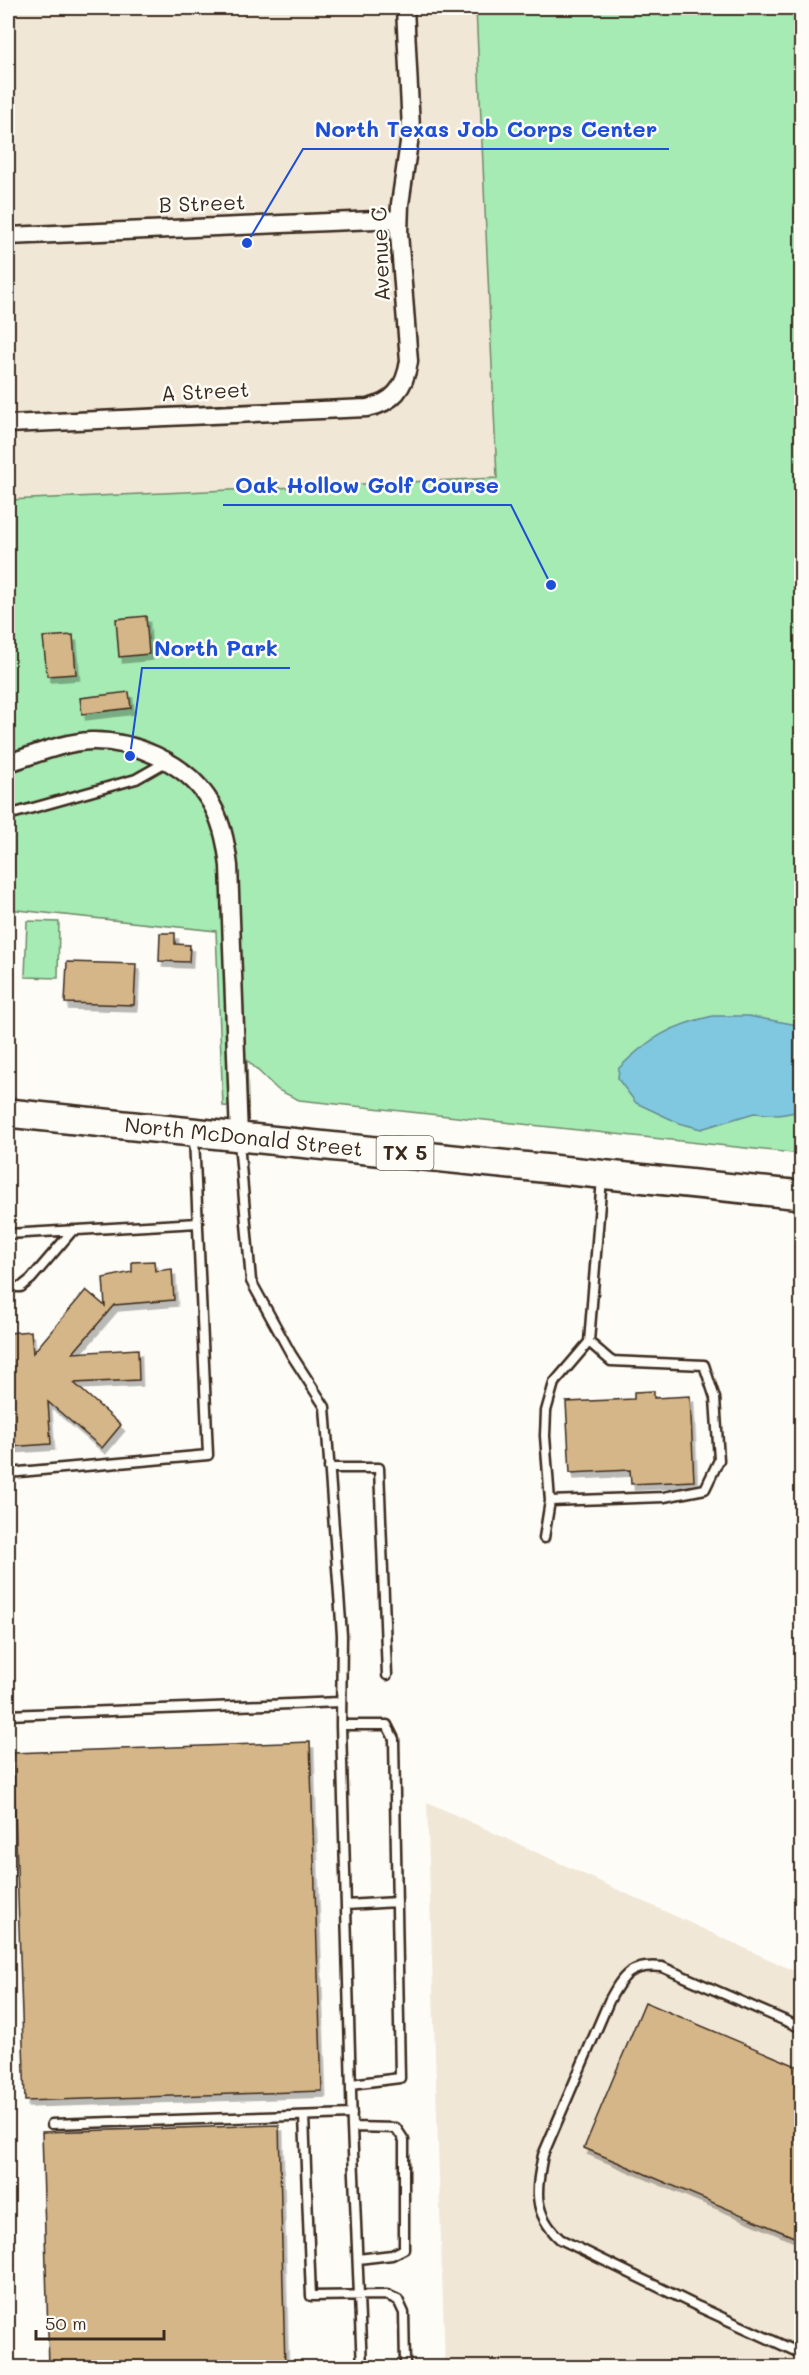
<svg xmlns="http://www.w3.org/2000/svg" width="809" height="2375" viewBox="0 0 809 2375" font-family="Mali,sans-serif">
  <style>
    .built { fill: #f1e7d6 }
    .green { fill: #a6eab4; stroke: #708a69; stroke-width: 1.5 }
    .water { fill: #7fc8df; stroke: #648992; stroke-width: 1.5 }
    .building { fill: #d4b688; stroke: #3b2a1e; stroke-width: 1.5; filter: url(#shadow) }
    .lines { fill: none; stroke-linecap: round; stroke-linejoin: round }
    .service-casing { stroke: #3b2a1e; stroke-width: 13 }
    .minor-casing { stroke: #3b2a1e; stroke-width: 21 }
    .primary-casing { stroke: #3b2a1e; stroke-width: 32 }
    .service { stroke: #fdfcf7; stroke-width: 8 }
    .minor { stroke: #fdfcf7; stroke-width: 16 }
    .primary { stroke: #fdfcf7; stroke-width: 27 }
    .labels { text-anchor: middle; stroke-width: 5; stroke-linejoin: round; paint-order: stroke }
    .shield { fill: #fdfcf7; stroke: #75695f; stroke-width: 1.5 }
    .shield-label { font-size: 20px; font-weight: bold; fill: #3b2a1e }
    .street-label { font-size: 21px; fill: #3b2a1e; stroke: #fdfcf7 }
    .leader { fill: none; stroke: #1d4ed8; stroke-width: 2 }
    .callout-dot { fill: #1d4ed8; stroke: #fdfcf7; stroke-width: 2 }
    .callout-label { font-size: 22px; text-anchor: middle; font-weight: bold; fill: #1d4ed8; stroke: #fdfcf7; stroke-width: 5; stroke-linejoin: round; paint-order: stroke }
  </style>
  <defs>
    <filter id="shadow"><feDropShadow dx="3.5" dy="6" stdDeviation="0" flood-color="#0004"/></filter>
  </defs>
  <rect width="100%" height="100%" fill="#fdfcf7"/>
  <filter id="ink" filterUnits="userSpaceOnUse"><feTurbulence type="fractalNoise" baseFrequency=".0167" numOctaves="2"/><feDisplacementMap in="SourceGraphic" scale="12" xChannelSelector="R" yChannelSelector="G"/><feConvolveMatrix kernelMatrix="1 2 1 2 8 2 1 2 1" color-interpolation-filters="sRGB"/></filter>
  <g filter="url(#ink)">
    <path class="built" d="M8 8H476L497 478 8 500Z
      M427 1802 801 1974V2367H445Z"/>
    <path class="green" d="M476 8H801V1154L299 1100 278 1090 247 1060 248 1108 223 1106 216 931 8 909V500L497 478Z
      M27 921 59 922 58 978 25 977Z"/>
    <path class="water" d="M713 1016H748L798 1025 801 1027V1111L779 1115 754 1113 701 1129 679 1123 636 1103 618 1079 619 1068C649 1038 672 1025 713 1016Z"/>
    <path class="building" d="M146 616 149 654 119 657 116 619Z
      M73 635 76 674 47 676 43 637Z
      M129 692 131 708 82 714 80 698Z
      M160 933H175V944L190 945 189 962 159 961Z
      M67 962 136 964 134 1005 65 1003Z
      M154 1261 155 1271 172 1269 174 1300 114 1305 73 1353 138 1349 139 1380 74 1383 121 1425 102 1448 48 1402 51 1444 8 1447V1333L31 1331 33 1353 86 1290 105 1306 103 1278 132 1272V1262Z
      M654 1391V1398L690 1396 694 1481 631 1484 630 1470 570 1473 566 1402 634 1399V1392Z
      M310 1742 322 2091 25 2101 13 1753Z
      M645 2002 801 2068V2240L584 2148Z
      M279 2125 285 2367H49L42 2132Z"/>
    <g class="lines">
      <defs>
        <path id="service" d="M8 815 136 779 166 762
          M239 1142 251 1281 291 1354 325 1407 342 1635 341 1725 352 2127 362 2368
          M8 1234 198 1223
          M8 1287H21L31 1279 73 1230
          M329 1468H379L387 1675
          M8 1473 208 1455 194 1137
          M550 1501 664 1497 705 1489 719 1460 715 1398 704 1365 611 1361 589 1342
          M544 1538 550 1501 545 1436 546 1411 554 1383 589 1342 602 1178
          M8 1715 340 1702
          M341 1725H387L394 1739 400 2078 351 2084
          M346 1905 397 1902
          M802 2028 662 1967C630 1964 623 1975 609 2001L543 2155C536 2189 532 2213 560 2239L699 2307 802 2354
          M304 2116 311 2296 387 2295 398 2300 404 2313 405 2363 403 2368
          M52 2124 352 2114
          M352 2127 396 2128 404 2140V2249L392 2255 358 2259"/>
        <path id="minor" d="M8 236 399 219
          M8 424 367 408C393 403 405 388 409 361L399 233 400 204 411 129 405 8
          M8 763C34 755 63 742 91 741 132 740 184 762 207 797 221 817 226 841 229 866L239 1136"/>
        <g id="primary">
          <path id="s1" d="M8 1113 802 1195"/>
        </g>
      </defs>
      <use href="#service" class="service-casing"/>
      <use href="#minor" class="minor-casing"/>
      <use href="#primary" class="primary-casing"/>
      <use href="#service" class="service"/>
      <use href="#minor" class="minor"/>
      <use href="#primary" class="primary"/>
    </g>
  </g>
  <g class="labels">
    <rect class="shield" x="376.5" y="1136" width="57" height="34" rx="4.5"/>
    <g class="shield-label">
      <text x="405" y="1160">TX 5</text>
    </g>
    <g class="street-label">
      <text transform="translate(202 204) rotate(-2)" y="7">B Street</text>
      <text transform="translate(381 254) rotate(-92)" y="7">Avenue C</text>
      <text transform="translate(205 392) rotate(-3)" y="7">A Street</text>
      <text dy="7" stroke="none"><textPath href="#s1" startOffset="237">North McDonald Street</textPath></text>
    </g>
  </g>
  <path class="leader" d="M247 243L303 149H669M551 585L511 505H223M130 756L142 668H290"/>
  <g class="callout-dot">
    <circle cx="247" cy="243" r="6"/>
    <circle cx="551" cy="585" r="6"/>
    <circle cx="130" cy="756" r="6"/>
  </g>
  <g class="callout-label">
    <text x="486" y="137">North Texas Job Corps Center</text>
    <text x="367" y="493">Oak Hollow Golf Course</text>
    <text x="216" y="656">North Park</text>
  </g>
  <rect width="809" height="2375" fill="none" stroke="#fdfcf7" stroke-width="30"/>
  <rect x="15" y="15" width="779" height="2345" fill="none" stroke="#3b2a1e" stroke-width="2" filter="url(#ink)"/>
  <path d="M36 2330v9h128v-9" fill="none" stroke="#3b2a1e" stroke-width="3"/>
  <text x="45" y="2330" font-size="18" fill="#3b2a1e" stroke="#fdfcf7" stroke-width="4.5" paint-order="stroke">50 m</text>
</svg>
